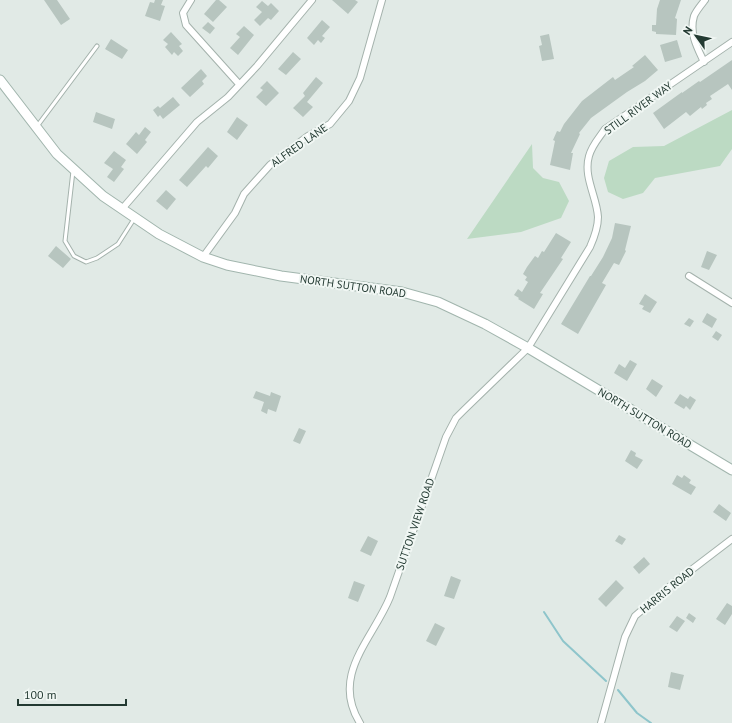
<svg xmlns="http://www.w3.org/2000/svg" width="732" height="723" viewBox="0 0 732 723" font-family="'PT Sans',sans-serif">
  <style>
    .green { fill: #bcdac3 }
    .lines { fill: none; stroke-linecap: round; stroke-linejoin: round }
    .stream { stroke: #8ec5cb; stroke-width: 2 }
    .building { fill: #b7c5bf }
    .lane-casing { stroke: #a4b2ac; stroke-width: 5 }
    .street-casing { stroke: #a4b2ac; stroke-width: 8 }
    .secondary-casing { stroke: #a1b5ad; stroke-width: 11 }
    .lane { stroke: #fff; stroke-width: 3 }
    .street { stroke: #fff; stroke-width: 6 }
    .secondary { stroke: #fff; stroke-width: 9 }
    .labels { text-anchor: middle; stroke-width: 4; stroke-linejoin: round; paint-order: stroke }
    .street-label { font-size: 11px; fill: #233a32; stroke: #f1f7f4 }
  </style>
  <rect width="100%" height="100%" fill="#e1eae6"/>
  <path class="green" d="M732 110V149L720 166 655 178 643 193 623 199 608 192 604 178 609 161 633 147 664 146Z
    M532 144 533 168 543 178 559 182 569 201 561 218 521 232 467 239Z"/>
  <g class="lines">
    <path class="stream" d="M544 612 563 641 606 681
      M618 690 637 713 651 723"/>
  </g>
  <path class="building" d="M44 0H57L70 19 61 25Z
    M155 0H163L161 5 165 6 160 21 145 16 150 2 154 3Z
    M216 0H219L227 7 213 22 204 14Z
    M332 0H355L358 2 348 14Z
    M660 0H681L675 18 677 19 676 35 656 34V32L652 31V25H656L657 9Z
    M262 1 268 6 271 3 279 11 271 20 268 18 260 26 254 20 262 12 256 7Z
    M322 20 330 27 322 36 325 38 321 43 318 40 314 45 307 38Z
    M208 22 215 28 210 34 202 28Z
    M244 26 254 35 238 55 230 48 240 37 236 34Z
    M171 32 182 44 179 46 183 51 178 56 174 52 172 55 165 47 168 44 163 40Z
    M549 34 554 59 542 61 539 46 542 45 540 36Z
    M111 39 128 50 122 59 105 49Z
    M677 40 682 57 665 62 660 45Z
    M293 52 301 59 286 75 278 69Z
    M645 55 658 70 645 81 627 92 591 118 579 133 580 134 571 153H573L570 170 550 165 555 141 553 140 557 131 560 132 564 124 582 101 613 77 615 80 634 67 632 66Z
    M732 60V90L728 84 710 96 712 99 706 103 707 105 702 109 701 107 690 116 686 112 664 129 653 113 682 92V93L699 81 700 82Z
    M201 69 207 76 202 81 204 84 190 97 181 88Z
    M316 77 323 83 307 102 313 107 303 117 293 108 305 96 303 93Z
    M267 81 279 93 266 106 256 97 263 90 260 88Z
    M173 97 180 105 163 119 160 115 158 117 153 110 158 106 160 108Z
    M96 112 115 119 112 129 93 122Z
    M237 117 248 125 237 140 227 132Z
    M145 127 151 132 145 140 147 142 137 154 126 144 136 132 139 135Z
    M208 147 218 156 208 168 206 166 187 187 179 180Z
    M114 151 126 160 121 167 124 169 114 182 107 177 113 169 104 163Z
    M166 190 176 199 167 210 156 201Z
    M615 223 631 226 625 250 626 251 619 265 614 263 602 283 606 285 578 334 561 324 590 276H591L603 257 612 238Z
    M556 233 571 242 561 258 563 259 540 293 543 294 534 309 518 299 519 298 514 295 518 289 522 292 528 282 525 280 527 277 523 274 527 267 535 256 538 258 542 251 544 252Z
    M56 246 71 259 63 268 48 256Z
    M707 251 717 255 709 270 701 267Z
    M645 294 657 302 650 313 642 309 644 306 639 304Z
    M707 313 717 319 712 328 702 322Z
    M689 318 694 321 690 327 684 324Z
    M716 331 722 335 718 341 712 337Z
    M630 360 637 364 627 381 614 373 619 364 625 368Z
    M652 379 663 386 656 397 646 389Z
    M256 391 270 396 271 392 281 396 276 412 268 409 267 414 261 411 264 402 253 398Z
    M680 394 688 399 690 396 696 400 690 410 686 406 684 409 674 403Z
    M299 428 306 431 300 444 293 441Z
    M631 450 636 453 635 456 643 460 637 469 625 461Z
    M677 475 682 478 684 475 691 480 689 483 696 487 691 495 672 484Z
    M719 504 731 513 726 521 713 512Z
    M619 535 626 539 622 545 615 541Z
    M368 536 378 541 371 556 360 551Z
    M644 557 650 564 639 574 633 567Z
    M451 576 461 580 454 599 444 596Z
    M616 580 624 588 606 607 598 599Z
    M354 581 365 585 358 602 348 598Z
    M727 603 732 606V614L725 625 716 619Z
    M689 613 696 618 693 623 686 618Z
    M677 616 685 621 677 632 669 627Z
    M435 623 445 628 436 646 426 641Z
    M671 672 684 675 680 690 668 687Z"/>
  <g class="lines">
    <defs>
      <path id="lane" d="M38 125 97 46
        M73 171 65 241 74 256 86 262 97 258 118 244 134 219"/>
      <path id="street" d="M191 0 183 13 186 25 239 84
        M704 62C697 47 689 33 694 16 696 11 701 5 705 0
        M122 209 197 122 228 97 257 66 312 0
        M203 257 235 213 244 194 270 165 308 136 330 124 349 101 360 78 382 0
        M689 276 732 303
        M360 723C330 675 373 639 390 597L446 437 456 418 464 410 528 348 590 247C594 238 598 228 598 217 597 197 583 177 589 156 592 145 599 138 605 129L732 42
        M601 723 625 637 635 616 669 587 732 539"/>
      <path id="secondary" d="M0 80 57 154 103 196 159 234 203 257 227 265 281 276 402 292 438 302 485 324 528 348 732 470"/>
    </defs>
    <use href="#lane" class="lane-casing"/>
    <use href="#street" class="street-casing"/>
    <use href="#secondary" class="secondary-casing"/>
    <use href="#lane" class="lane"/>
    <use href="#street" class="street"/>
    <use href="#secondary" class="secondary"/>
  </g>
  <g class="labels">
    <g class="street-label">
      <text transform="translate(638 108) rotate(-36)" y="4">STILL RIVER WAY</text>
      <text transform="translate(299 145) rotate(-35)" y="4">ALFRED LANE</text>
      <text transform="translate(353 286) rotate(8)" y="4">NORTH SUTTON ROAD</text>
      <text transform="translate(645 418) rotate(31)" y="4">NORTH SUTTON ROAD</text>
      <text transform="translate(415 524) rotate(-71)" y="4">SUTTON VIEW ROAD</text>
      <text transform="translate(667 590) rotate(-39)" y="4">HARRIS ROAD</text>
    </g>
  </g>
  <g transform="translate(696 36) rotate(303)" stroke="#f1f7f4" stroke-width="3" paint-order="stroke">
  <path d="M0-3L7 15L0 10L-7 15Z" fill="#233a32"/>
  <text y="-6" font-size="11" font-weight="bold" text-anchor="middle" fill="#233a32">N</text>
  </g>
  <path d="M18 699v6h108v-6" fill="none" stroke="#233a32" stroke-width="2"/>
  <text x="24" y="699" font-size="12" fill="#233a32" stroke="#f1f7f4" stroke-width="3" paint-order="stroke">100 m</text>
</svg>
